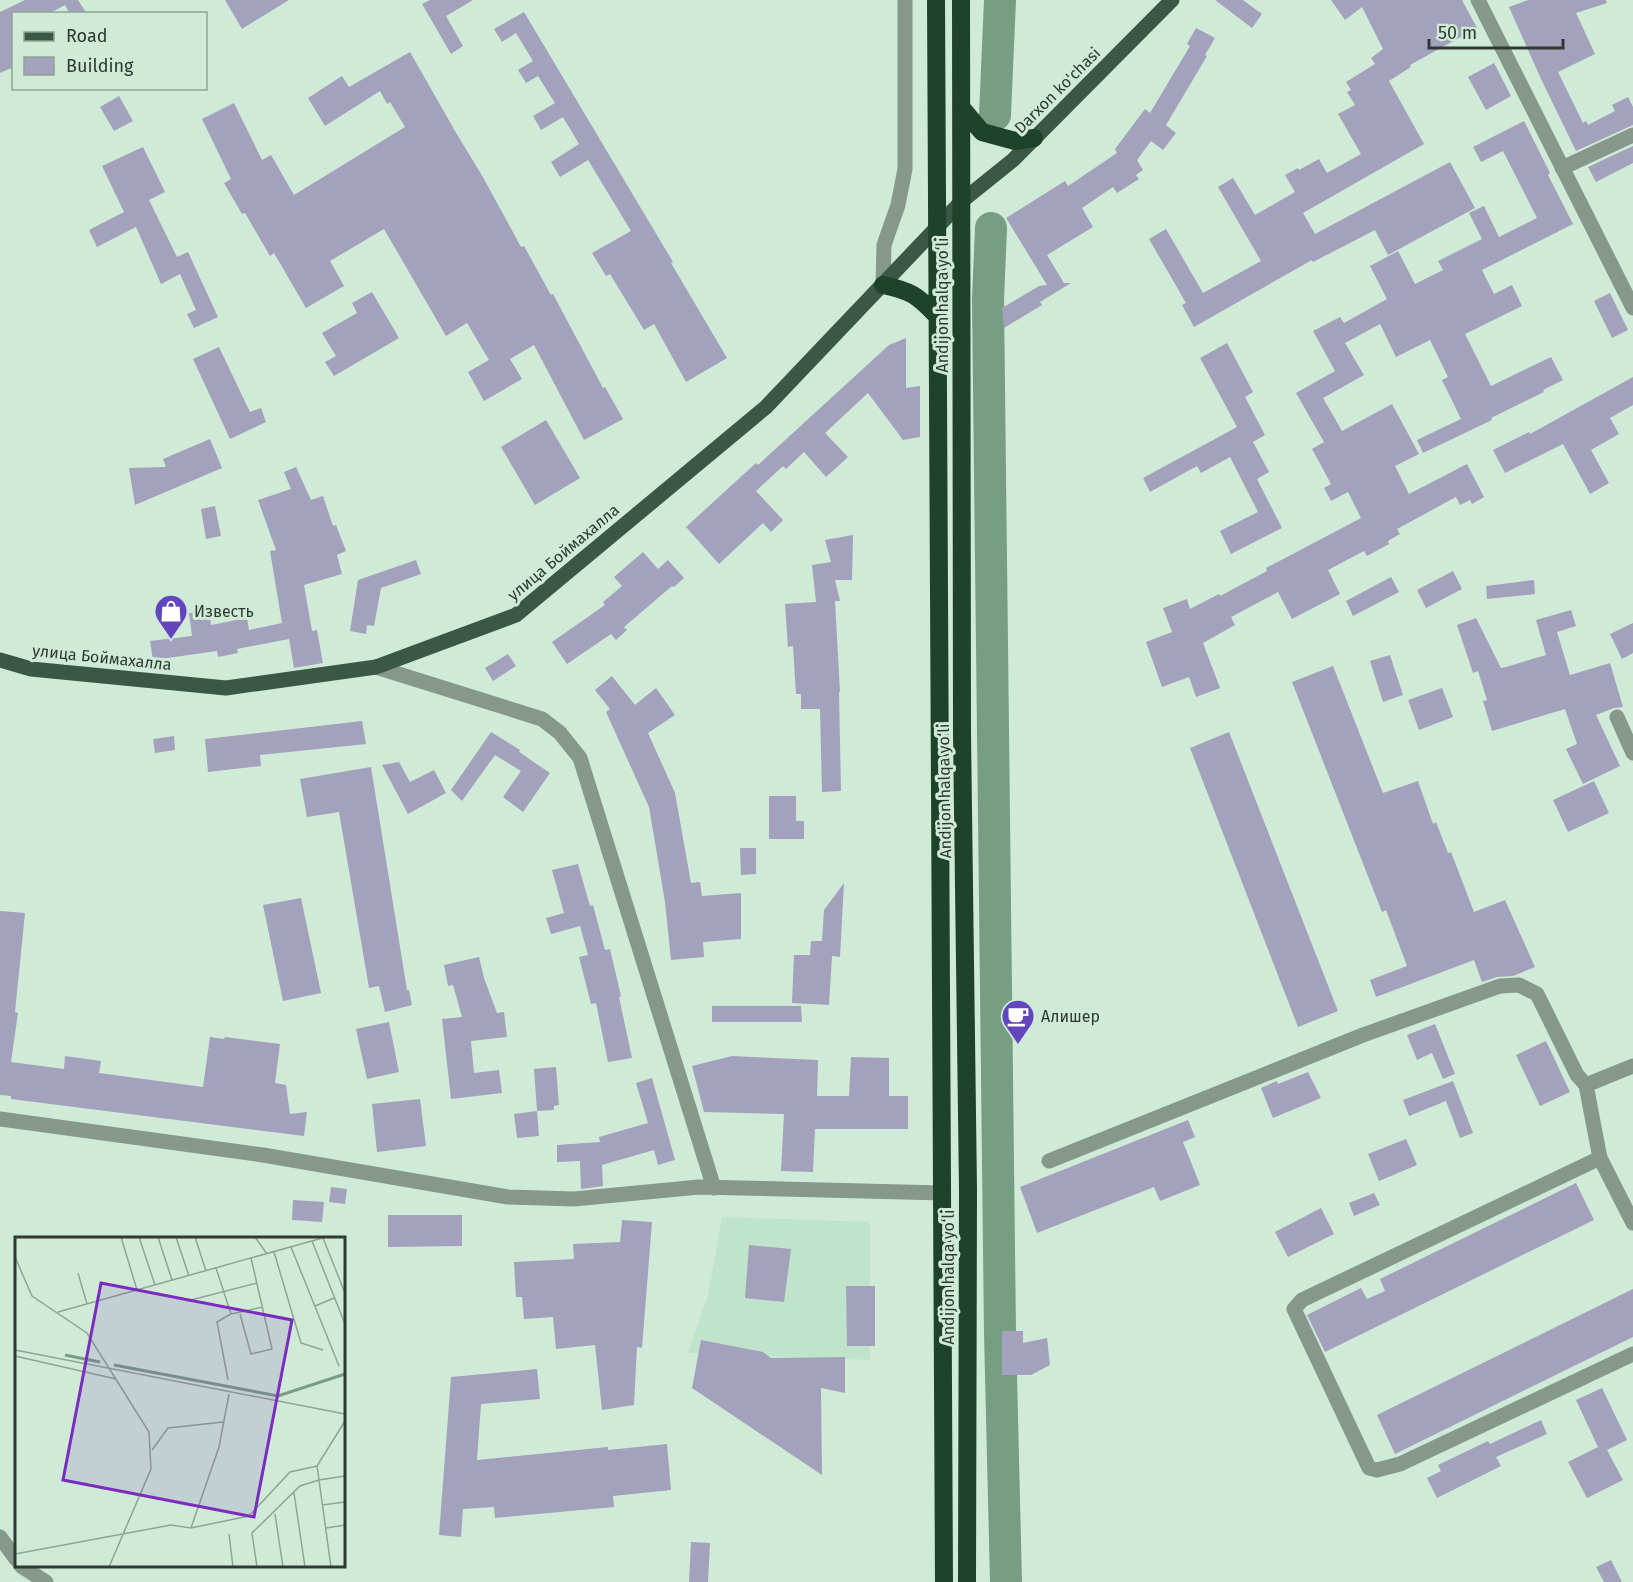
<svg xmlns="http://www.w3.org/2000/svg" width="1633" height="1582" viewBox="0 0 1633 1582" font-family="'Fira Sans',sans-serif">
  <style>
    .built { fill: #c0e3cb }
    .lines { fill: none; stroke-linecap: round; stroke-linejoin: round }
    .river { stroke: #779d83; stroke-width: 32 }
    .building { fill: #a3a1bc }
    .minor { stroke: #86978b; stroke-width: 15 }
    .major { stroke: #3a5845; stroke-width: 15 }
    .highway { stroke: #1f422c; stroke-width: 18 }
    .labels { text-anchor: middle; stroke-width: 6; stroke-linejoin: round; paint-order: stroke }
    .street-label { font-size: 16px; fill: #2e3931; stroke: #cfebd8 }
    .poi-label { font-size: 16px; fill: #2e3931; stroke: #cfebd8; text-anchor: start }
    .inset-river { fill: none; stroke: #779d83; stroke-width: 3 }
    .inset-road { fill: none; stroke: #8fa495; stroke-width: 1.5 }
    .view { fill: #7b2cbf; fill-opacity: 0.15; stroke: #7b2cbf; stroke-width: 3 }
    .inset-edge { fill: none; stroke: #2e3931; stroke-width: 3 }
  </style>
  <rect width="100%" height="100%" fill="#cfebd8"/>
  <path class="built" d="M722 1217 870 1222V1360L688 1353 708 1295Z"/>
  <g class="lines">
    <path class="river" d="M995 115 1000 0
      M991 228 988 300 1000 1334 1006 1582"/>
  </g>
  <path class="building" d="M25 0H78L87 14H70L65 5 48 14H14V67L0 73V12Z
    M225 0H289L242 29Z
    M430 0H473L446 16 463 46 451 54 422 4Z
    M1215 0H1243L1262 14 1252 28Z
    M1331 0H1462L1477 28 1410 65 1411 67 1389 81 1424 144 1303 213 1315 234 1450 162 1475 208 1388 255 1375 230 1313 262 1312 260 1194 327 1182 305 1186 303 1149 239 1166 229 1203 293 1261 261 1218 187 1233 178 1255 215 1295 192 1285 175 1298 168 1299 170 1319 159 1327 173 1361 154 1338 114 1355 105 1347 92 1351 90 1346 82 1375 64 1371 58 1383 49 1362 7 1345 20Z
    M1528 0H1606L1607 3 1576 13 1595 54 1558 72 1583 123 1586 121 1588 125 1615 111 1612 105 1628 97 1633 107V125L1576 151 1541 79 1509 7Z
    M524 12 673 262 671 263 727 358 686 382 654 324 644 330 610 274 606 276 592 253 631 231 588 160 560 177 551 162 579 144 563 117 541 130 533 116 555 103 538 76 526 83 518 70 533 61 516 33 502 42 494 29Z
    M1196 28 1215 38 1205 55 1207 56 1166 125 1176 133 1163 150 1151 141 1137 160 1143 170 1136 175 1139 179 1117 193 1113 187 1082 208 1093 227 1047 255 1064 283H1071L1040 302 1042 305 1004 328 1002 308 1039 286 1047 285 1006 218 1065 181 1068 186 1117 153 1115 149 1145 109 1150 113 1190 46 1187 44Z
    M410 52 455 131 484 179 521 247 524 246 551 295 553 294 603 388 605 387 623 419 584 440 534 345 510 359 522 379 484 401 468 372 489 360 467 323 446 336 384 229 330 261 344 286 306 308 274 253 270 256 245 213 242 214 224 183 231 179 202 119 234 103 262 160 271 155 294 195 405 127 390 102 387 104 380 91 325 126 308 98 342 76 349 87Z
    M1494 63 1511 96 1486 110 1468 77Z
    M119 96 133 121 114 131 100 107Z
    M1524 121 1550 173 1548 175 1573 224 1482 270 1494 294 1512 285 1522 306 1465 334 1491 386 1551 357 1563 380 1543 390 1544 392 1491 418 1492 420 1423 453 1417 440 1461 419 1442 380 1448 377 1430 340 1396 357 1380 324 1345 343 1364 375 1323 398 1342 431 1392 404 1419 454 1395 466 1409 494 1467 464 1484 497 1472 504 1470 500 1460 505 1456 497 1397 529 1400 534 1388 541 1389 544 1367 556 1364 551 1328 570 1340 594 1292 619 1278 592 1231 617 1235 625 1203 643 1220 688 1196 697 1189 677 1162 687 1146 642 1172 632 1163 608 1187 599 1190 609 1219 594 1220 596 1267 571 1266 568 1361 518 1348 492 1331 501 1324 488 1331 484 1312 449 1324 442 1296 393 1335 371 1313 331 1340 317 1344 323 1387 299 1370 266 1398 251 1415 284 1443 270 1438 261 1482 239 1469 213 1484 206 1499 237 1537 218 1503 151 1481 162 1473 147Z
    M1633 146V163L1596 182 1588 167Z
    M143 147 165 192 149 200 177 257 188 252 218 317 194 328 187 314 196 310 180 274 161 284 136 227 97 247 89 230 124 212 102 166Z
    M372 292 399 338 334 376 325 362 336 356 322 333 357 313 352 303Z
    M1610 293 1628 330 1612 338 1594 301Z
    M906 338V388L920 386V437L903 440 868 393 825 433 848 457 826 477 804 452 786 469 783 466 756 491 783 520 771 532 763 523 719 564 686 527 756 463 758 465 889 345Z
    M1227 343 1253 392 1245 397 1265 435 1253 442 1269 472 1257 479 1282 528 1231 554 1220 531 1258 512 1230 457 1201 473 1197 466 1150 492 1143 478 1237 427 1200 358Z
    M219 347 250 412 261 408 266 422 230 439 193 359Z
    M1633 377V405L1610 418 1619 434 1591 450 1609 483 1590 494 1563 444 1505 473 1493 450 1529 432 1530 434Z
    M546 420 580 478 535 505 501 447Z
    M210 439 222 468 135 505 129 468 166 467 163 459Z
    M296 467 311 500 323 496 333 526 336 525 346 551 337 555 342 574 304 585 312 631 317 630 323 663 294 668 289 639 237 649 238 653 218 657 217 651 153 660 150 641 192 636 189 613 209 611 211 625 247 618 249 630 282 623 270 551 276 550 258 500 291 489 284 472Z
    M215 506 221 536 206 539 201 509Z
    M853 535 852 580H835L840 601H835L840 692H839L841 791 822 792 820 709H801V694H796L793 646 788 647 785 604 816 602 812 565 831 562 825 540Z
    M643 552 658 569 668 560 684 578 674 587 672 586 624 627 627 630 616 640 611 634 567 664 552 642 605 605 603 602 622 586 614 577Z
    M416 560 421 574 381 588 374 626 367 625 366 634 350 631 358 580Z
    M1453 571 1462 589 1426 608 1417 590Z
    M1391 577 1399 592 1353 616 1346 601Z
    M1534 580 1535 594 1487 599 1486 586Z
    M1571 610 1576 626 1557 632 1570 675 1610 663 1623 707 1614 708 1596 715 1620 766 1583 784 1566 749 1577 744 1565 709 1492 731 1483 701 1487 700 1478 671 1473 673 1457 625 1476 618 1501 668 1506 667 1546 655 1536 620Z
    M1633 623V653L1622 659 1610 634Z
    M508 654 516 666 493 681 485 668Z
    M1390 655 1403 695 1383 702 1370 661Z
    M1333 666 1383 793 1418 781 1433 824 1436 822 1448 853 1451 852 1474 912 1505 900 1535 967 1513 976 1497 977 1482 982 1474 960 1376 997 1370 980 1407 966 1386 910 1382 912 1292 682Z
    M612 676 635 705 656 688 675 715 648 733 675 793 691 883 700 882 702 896 741 893V939L703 942 704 957 671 960 665 902 649 807 606 712 610 709 595 690Z
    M1442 688 1453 717 1419 730 1408 700Z
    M362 721 366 744 260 755 261 766 208 772 205 739Z
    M491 732 520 750 519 752 550 773 523 812 503 797 521 771 495 755 462 801 451 790Z
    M1229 732 1338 1011 1298 1027 1190 748Z
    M174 736 175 750 155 753 153 739Z
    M399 762 410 782 434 770 446 793 408 814 382 765Z
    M371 767 407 990H409L412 1005 385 1012 379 986 369 988 339 812 307 817 300 779Z
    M1594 781 1609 813 1568 832 1553 800Z
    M769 796H796V821H804V839H769Z
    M740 848H756V874L741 875Z
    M578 864 590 906 593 905 605 950 610 949 621 996 619 997 632 1058 608 1062 596 1003 591 1004 579 957 588 955 580 926 551 934 546 918 564 913 552 870Z
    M844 883 840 957 832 956 829 1005 792 1003 794 955H810L811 941H822L824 910Z
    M301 898 321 993 283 1001 263 905Z
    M0 911 25 913 15 1012 18 1013 11 1062 64 1069 65 1056 101 1061 99 1073 203 1087 210 1037 224 1039 225 1037 280 1044 275 1083 286 1085 290 1114 307 1112 304 1136 11 1099V1096L0 1095Z
    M479 957 484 978 497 1013 504 1012 507 1037 471 1041 474 1073 499 1070 502 1093 451 1099 442 1019 462 1017 453 985 448 986 444 965Z
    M712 1006H801L802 1022H712Z
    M389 1022 399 1072 367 1079 356 1029Z
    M1435 1024 1455 1074 1443 1079 1432 1053 1417 1060 1407 1035Z
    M1546 1041 1570 1092 1540 1106 1516 1055Z
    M732 1056 818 1060 817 1096H849L851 1057 889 1058V1096H908V1129H815L813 1172 781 1171 784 1114 704 1112 692 1066Z
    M556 1067 559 1105 554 1106V1110L537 1111 534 1069Z
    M1308 1072 1321 1098 1273 1118 1261 1088 1277 1081 1278 1084Z
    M652 1078 675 1160 658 1165 654 1150 602 1165 603 1186 581 1189 580 1161 557 1162V1145L600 1142 599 1137 648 1123 636 1083Z
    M1453 1081 1473 1133 1460 1138 1446 1101 1409 1116 1403 1100Z
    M420 1099 426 1146 377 1152 372 1104Z
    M537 1111 539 1136 517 1138 514 1114Z
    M1188 1120 1195 1137 1183 1142 1200 1185 1160 1201 1154 1187 1037 1233 1020 1187Z
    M1406 1139 1417 1165 1379 1181 1368 1154Z
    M1576 1183 1594 1220 1325 1352 1307 1315 1361 1288 1367 1299 1385 1291 1380 1279Z
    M331 1187 347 1189 345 1204 329 1202Z
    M1374 1193 1380 1205 1354 1216 1349 1203Z
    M293 1200 324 1202 322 1222 292 1220Z
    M1321 1208 1334 1234 1288 1257 1275 1232Z
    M388 1215H462V1246L388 1247Z
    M622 1220 652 1222 642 1348 637 1347 634 1405 602 1410 595 1345 556 1349 553 1317 524 1319 522 1297H516L514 1262 574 1259 573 1244 620 1242Z
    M749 1245 791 1249 784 1302 745 1298Z
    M846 1286H875V1346H847Z
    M1633 1289V1337L1395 1454 1377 1415Z
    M1002 1331H1023V1343L1047 1338 1050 1365 1031 1375H1002Z
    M701 1340 763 1352 771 1358 845 1357V1393L821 1388 822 1475 692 1388Z
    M537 1369 540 1399 481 1404 477 1460 608 1447V1450L667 1444 671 1490 613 1496 614 1507 495 1518 494 1507 463 1509 461 1537 439 1535 451 1377Z
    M1602 1388 1627 1440 1607 1450 1623 1480 1587 1498 1568 1462 1598 1447 1576 1400Z
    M1541 1420 1547 1434 1496 1457 1501 1466 1437 1498 1427 1478 1441 1471 1438 1465 1488 1441 1490 1444Z
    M691 1542 710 1543 708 1582H689Z
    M1611 1560 1622 1582H1604L1596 1567Z"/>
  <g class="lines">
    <path class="minor" d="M1478 0 1633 308
      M1562 168 1633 135
      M883 285 884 245 898 205 905 169V0
      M376 667 542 719 560 733 580 758 714 1188
      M1617 717 1633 753
      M1586 1085 1600 1158 1633 1223
      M0 1119 263 1155 508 1197 574 1199 699 1187 943 1193
      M1600 1158 1302 1300 1294 1309 1369 1468 1377 1470 1400 1464 1633 1354
      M1049 1161 1363 1035 1500 986 1519 985 1537 994 1577 1075 1586 1085 1633 1066
      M0 1537 16 1559
      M21 1566 46 1582"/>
    <path class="major" d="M0 660 31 669 226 688 376 667 516 615 766 407 962 201 1013 160 1172 0"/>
    <path class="highway" d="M936 0 944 1582
      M961 0 962 734 968 1190 967 1582
      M961 107 982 132 1015 141 1034 138
      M883 285C911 291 917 295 936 315"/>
  </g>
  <defs>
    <symbol id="shop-pin" viewBox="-11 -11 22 30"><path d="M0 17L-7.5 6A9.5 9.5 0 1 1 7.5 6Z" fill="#6345be" stroke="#cfebd8"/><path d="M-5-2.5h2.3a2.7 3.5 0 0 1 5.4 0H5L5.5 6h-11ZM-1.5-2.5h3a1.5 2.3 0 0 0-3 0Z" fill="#fff"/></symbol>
    <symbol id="cafe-pin" viewBox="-11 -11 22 30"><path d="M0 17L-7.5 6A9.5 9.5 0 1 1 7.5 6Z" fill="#6345be" stroke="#cfebd8"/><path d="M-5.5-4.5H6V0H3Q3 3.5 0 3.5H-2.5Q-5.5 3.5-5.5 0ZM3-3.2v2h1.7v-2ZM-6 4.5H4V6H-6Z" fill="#fff"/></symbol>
  </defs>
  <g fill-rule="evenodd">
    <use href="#shop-pin" x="152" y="592" width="38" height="52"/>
    <use href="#cafe-pin" x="999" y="997" width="38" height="52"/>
  </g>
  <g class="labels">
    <g class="street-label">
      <text transform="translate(1057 90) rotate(-45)" y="6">Darxon ko'chasi</text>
      <text transform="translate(942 305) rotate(-90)" y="6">Andijon halqa yo‘li</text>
      <text transform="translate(563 552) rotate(-40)" y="6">улица Боймахалла</text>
      <text transform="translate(102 657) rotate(6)" y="6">улица Боймахалла</text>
      <text transform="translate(944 791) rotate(-91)" y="6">Andijon halqa yo‘li</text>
      <text transform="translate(948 1277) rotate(-90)" y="6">Andijon halqa yo‘li</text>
    </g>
    <g class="poi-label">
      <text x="194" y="617">Известь</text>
      <text x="1041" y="1022">Алишер</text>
    </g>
  </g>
  <g transform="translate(15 1237)">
    <rect width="330" height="330" fill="#cfebd8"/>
    <path class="inset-river" d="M50 118 85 125M99 128 263 159 330 137"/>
    <path class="inset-road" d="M106 0 122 53M124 0 140 48M143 0 157 43M161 0 174 39M180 0 191 34M240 0 252 17M308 1 330 56M297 4 330 87M276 10 324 129M259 15 286 106 308 113M0 20 17 59 72 96 134 195 136 232 94 330M201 31 216 77 202 85 213 143M63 36 72 67M172 64 242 46M300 69 319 61M43 75 311 0M216 77 248 70M225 77 236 117 257 112 236 21M0 113 330 177M0 119 101 142M137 213 153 191 208 185M279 256 290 330M307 268 330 265M260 277 268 330M176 291 234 279 275 235 302 229M311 291 330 288M214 297 218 330M0 317 156 288 176 291 204 210 214 157M242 330 237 296 285 249 304 243 302 229 330 184M316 330 304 243 330 239"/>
    <path class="view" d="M86 46 277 83 239 280 48 243Z"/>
    <rect width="330" height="330" class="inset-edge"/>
  </g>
  <rect x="12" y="12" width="195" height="78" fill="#cfebd8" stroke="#8fa495" stroke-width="1.5"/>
  <rect x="24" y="32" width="30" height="9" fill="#3a5845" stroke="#8fa495" stroke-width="1.5"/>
  <text x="66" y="42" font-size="18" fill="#2e3931">Road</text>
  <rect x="24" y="57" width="30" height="18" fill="#a3a1bc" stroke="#8fa495" stroke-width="1.5"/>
  <text x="66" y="72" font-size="18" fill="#2e3931">Building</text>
  <path d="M1429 39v9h134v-9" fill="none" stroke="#2e3931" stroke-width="3"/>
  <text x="1438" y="39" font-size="18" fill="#2e3931" stroke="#cfebd8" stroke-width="4.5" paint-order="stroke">50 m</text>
</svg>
